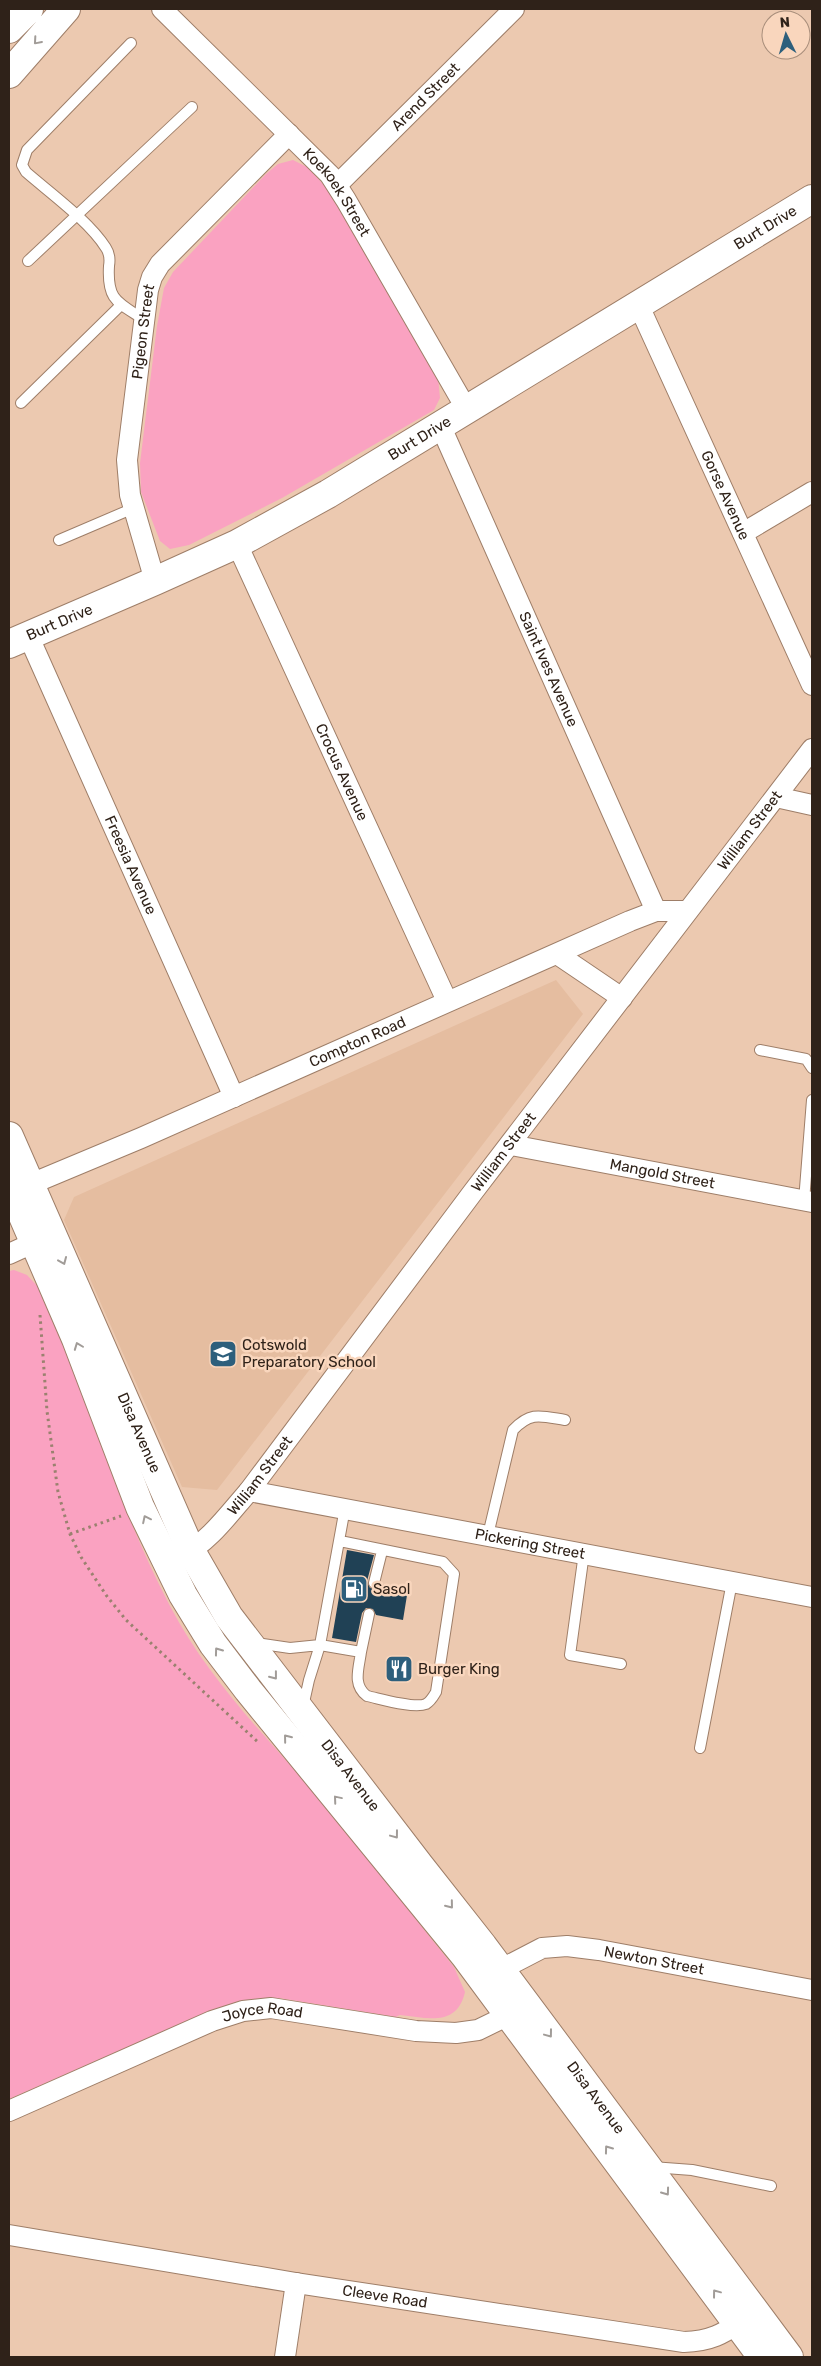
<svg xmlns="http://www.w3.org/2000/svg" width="821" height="2366" viewBox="0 0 821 2366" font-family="Rubik,sans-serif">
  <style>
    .built { fill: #e5bda0 }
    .green { fill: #faa2c1 }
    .building { fill: #204155 }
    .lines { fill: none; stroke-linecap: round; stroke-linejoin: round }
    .lane-casing { stroke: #9e7e68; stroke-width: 12 }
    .street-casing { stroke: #9e7e68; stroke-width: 22 }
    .secondary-casing { stroke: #9e7e68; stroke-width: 30 }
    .primary-casing { stroke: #9e7e68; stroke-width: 30 }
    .highway-casing { stroke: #9e7e68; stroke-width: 30 }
    .path { stroke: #9a816f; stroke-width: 3; stroke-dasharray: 2.5 4; stroke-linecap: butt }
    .lane { stroke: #fff; stroke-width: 10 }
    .street { stroke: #fff; stroke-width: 20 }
    .secondary { stroke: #fff; stroke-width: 28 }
    .primary { stroke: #fff; stroke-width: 28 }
    .highway { stroke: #fff; stroke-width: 28 }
    .oneway { stroke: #a19c98 }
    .labels { text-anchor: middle; stroke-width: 5; stroke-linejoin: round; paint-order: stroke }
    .street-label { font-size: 15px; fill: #2f2219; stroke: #f9d6bd }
    .poi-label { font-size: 15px; fill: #2f2219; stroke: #f9d6bd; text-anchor: start }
  </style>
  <rect width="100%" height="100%" fill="#ecc9b0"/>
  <path class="built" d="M556 980 583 1014 217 1490 182 1487 64 1220 74 1197Z"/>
  <path class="green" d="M293 160 307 167 326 187 438 377 440 398 434 410 282 498 189 545 170 549 160 541 141 492 140 463 157 326 164 288 173 272 266 174 278 164Z
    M14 1270 27 1275 40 1289C86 1394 117 1505 170 1606 210 1683 271 1741 326 1806 370 1859 411 1914 454 1967L465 1992C457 2027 428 2018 400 2015L396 2017 279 1998H264L239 2001 200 2015 9 2099V1271Z"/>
  <path class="building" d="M347 1550 374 1555 367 1581 370 1588 376 1589 381 1584 408 1589 403 1620 376 1615 373 1609 366 1608 362 1613 356 1642 332 1638Z"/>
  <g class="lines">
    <defs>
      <path id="lane" d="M131 43 27 150 22 165 26 172C50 193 89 221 106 248 110 254 110 260 109 266 107 300 117 302 143 319
        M28 261 192 107
        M21 403 121 305
        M59 540 134 508
        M760 1050 806 1059 812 1068
        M804 1201 812 1100
        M488 1535 513 1430C531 1411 541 1416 565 1420
        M584 1553 570 1655 621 1664
        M374 1583 382 1551
        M256 1643 290 1648 320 1645 361 1652C359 1668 352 1685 367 1696 381 1699 414 1709 426 1704 431 1701 433 1697 436 1692L454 1574 443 1562 340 1541
        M361 1652 369 1614
        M303 1707 309 1680 320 1645 345 1508
        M700 1748 732 1582
        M652 2167 692 2170 771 2186"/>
      <g id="street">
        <path id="s1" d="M162 9 330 175 346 200 467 410"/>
        <path id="s2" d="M337 185 514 9"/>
        <path id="s3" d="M639 306 812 685"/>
        <path id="s4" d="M441 427 656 911"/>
        <path d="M743 533 812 492"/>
        <path id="s5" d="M237 544 447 1001"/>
        <path id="s6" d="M155 581 130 495 127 460 148 290 152 277 160 264 289 134"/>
        <path id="s7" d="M28 635 234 1097"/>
        <path d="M776 797 812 805"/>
        <path d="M557 954 622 998"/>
        <path id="s8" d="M511 1145 812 1202"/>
        <path id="s9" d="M19 1189 141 1138 630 921 656 911H687"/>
        <path d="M9 1254 46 1237"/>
        <path id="s10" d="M249 1491 812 1597"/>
        <path id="s11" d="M180 1557C209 1542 228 1515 249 1491L473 1192 812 749"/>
        <path id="s12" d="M490 1975 542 1948 567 1946 599 1950 812 1990"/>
        <path id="s13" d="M9 2111 212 2021 243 2011 271 2008 416 2031 456 2033 478 2030 519 2010"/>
        <path id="s14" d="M9 2235 296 2283 684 2342C714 2341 725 2332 749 2317"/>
        <path d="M285 2357 296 2283"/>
      </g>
      <g id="secondary">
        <path id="s15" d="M9 644 155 581 237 544 328 494 812 199"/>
      </g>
      <g id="primary">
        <path id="s16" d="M9 1136 191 1551 229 1617 420 1866 483 1946 789 2357"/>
        <path d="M9 1184 76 1339 140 1507 183 1595 213 1644 248 1690 465 1956 762 2357"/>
      </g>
      <path id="highway" d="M9 29 29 9
        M9 74 66 9"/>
    </defs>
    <use href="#lane" class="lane-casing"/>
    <use href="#street" class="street-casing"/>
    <use href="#secondary" class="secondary-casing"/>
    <use href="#primary" class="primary-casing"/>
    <use href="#highway" class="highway-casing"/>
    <path class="path" d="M40 1315 47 1411 58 1492 70 1534 81 1557 106 1595 126 1620 259 1743
      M70 1534 121 1516"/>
    <use href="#lane" class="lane"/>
    <use href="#street" class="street"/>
    <use href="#secondary" class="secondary"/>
    <use href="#primary" class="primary"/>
    <use href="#highway" class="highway"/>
  </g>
  <defs><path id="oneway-chevron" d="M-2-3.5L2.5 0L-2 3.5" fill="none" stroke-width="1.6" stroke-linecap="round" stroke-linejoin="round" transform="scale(1.25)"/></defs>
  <g class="oneway">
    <use href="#oneway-chevron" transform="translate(37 41) rotate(131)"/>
    <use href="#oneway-chevron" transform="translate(63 1261) rotate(67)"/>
    <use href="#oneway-chevron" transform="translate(78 1346) rotate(-111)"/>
    <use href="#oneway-chevron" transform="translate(146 1519) rotate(-116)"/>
    <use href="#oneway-chevron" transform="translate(218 1651) rotate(-126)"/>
    <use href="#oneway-chevron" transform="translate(274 1676) rotate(52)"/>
    <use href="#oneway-chevron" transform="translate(287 1738) rotate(-129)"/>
    <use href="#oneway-chevron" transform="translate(337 1799) rotate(-130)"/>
    <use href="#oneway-chevron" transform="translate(395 1835) rotate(53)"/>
    <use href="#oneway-chevron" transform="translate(450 1905) rotate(51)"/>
    <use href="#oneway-chevron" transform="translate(549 2034) rotate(53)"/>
    <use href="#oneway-chevron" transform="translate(608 2149) rotate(-126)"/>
    <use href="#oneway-chevron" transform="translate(666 2192) rotate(54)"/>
    <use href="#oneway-chevron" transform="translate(716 2293) rotate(-127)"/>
  </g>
  <defs>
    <symbol id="school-square" viewBox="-11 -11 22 22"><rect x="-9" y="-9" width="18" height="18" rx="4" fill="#2d5f7c" stroke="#f9d6bd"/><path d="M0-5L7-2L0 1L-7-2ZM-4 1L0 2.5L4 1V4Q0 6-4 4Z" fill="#fff"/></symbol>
    <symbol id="fuel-square" viewBox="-11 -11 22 22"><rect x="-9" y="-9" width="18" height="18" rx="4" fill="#2d5f7c" stroke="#f9d6bd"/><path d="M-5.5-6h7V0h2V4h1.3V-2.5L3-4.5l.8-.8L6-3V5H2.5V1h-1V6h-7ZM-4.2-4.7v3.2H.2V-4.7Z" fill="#fff"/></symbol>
    <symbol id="restaurant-square" viewBox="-11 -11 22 22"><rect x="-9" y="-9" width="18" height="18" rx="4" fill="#2d5f7c" stroke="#f9d6bd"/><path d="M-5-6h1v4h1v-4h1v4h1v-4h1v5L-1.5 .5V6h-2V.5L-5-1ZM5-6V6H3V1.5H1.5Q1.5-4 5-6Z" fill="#fff"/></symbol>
  </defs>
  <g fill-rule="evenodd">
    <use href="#school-square" x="207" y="1338" width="32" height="32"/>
    <use href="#fuel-square" x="338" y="1573" width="32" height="32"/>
    <use href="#restaurant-square" x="383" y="1653" width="32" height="32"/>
  </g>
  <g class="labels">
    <g class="street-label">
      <text dy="5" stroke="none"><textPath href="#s2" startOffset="125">Arend Street</textPath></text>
      <text dy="5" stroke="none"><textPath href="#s1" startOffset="254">Koekoek Street</textPath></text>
      <text dy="5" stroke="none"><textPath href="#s15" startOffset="865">Burt Drive</textPath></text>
      <text dy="5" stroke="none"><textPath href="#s6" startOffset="254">Pigeon Street</textPath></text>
      <text dy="5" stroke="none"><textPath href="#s15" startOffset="460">Burt Drive</textPath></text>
      <text dy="5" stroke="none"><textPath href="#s3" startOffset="208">Gorse Avenue</textPath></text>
      <text dy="5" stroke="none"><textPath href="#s15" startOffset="55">Burt Drive</textPath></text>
      <text dy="5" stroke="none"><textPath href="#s4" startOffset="265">Saint Ives Avenue</textPath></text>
      <text dy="5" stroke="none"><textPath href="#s5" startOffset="251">Crocus Avenue</textPath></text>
      <text dy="5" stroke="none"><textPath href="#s11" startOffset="925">William Street</textPath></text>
      <text dy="5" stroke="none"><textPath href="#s7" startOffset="252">Freesia Avenue</textPath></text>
      <text dy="5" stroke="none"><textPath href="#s9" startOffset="369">Compton Road</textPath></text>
      <text dy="5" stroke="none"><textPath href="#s11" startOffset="520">William Street</textPath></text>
      <text dy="5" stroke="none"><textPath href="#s8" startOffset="154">Mangold Street</textPath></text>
      <text dy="5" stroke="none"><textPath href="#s16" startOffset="324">Disa Avenue</textPath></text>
      <text dy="5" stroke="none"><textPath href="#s11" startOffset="115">William Street</textPath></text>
      <text dy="5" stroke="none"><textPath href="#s10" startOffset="286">Pickering Street</textPath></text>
      <text dy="5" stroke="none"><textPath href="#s16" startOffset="729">Disa Avenue</textPath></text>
      <text dy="5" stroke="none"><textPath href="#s12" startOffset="172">Newton Street</textPath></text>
      <text dy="5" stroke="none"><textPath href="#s13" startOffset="274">Joyce Road</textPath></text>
      <text dy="5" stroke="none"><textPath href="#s16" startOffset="1134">Disa Avenue</textPath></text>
      <text dy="5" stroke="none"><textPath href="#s14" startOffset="381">Cleeve Road</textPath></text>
    </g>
    <g class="poi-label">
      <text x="242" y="1350">Cotswold<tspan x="242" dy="17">Preparatory School</tspan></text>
      <text x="373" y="1594">Sasol</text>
      <text x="418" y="1674">Burger King</text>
    </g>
  </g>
  <rect width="821" height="2366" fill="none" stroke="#2f2219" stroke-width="20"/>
  <g transform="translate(786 35) rotate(355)"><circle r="24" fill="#f9d6bd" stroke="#a88e7b"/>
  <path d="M0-4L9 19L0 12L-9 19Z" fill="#2d5f7c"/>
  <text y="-8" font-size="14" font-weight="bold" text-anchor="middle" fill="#2f2219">N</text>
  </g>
</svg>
